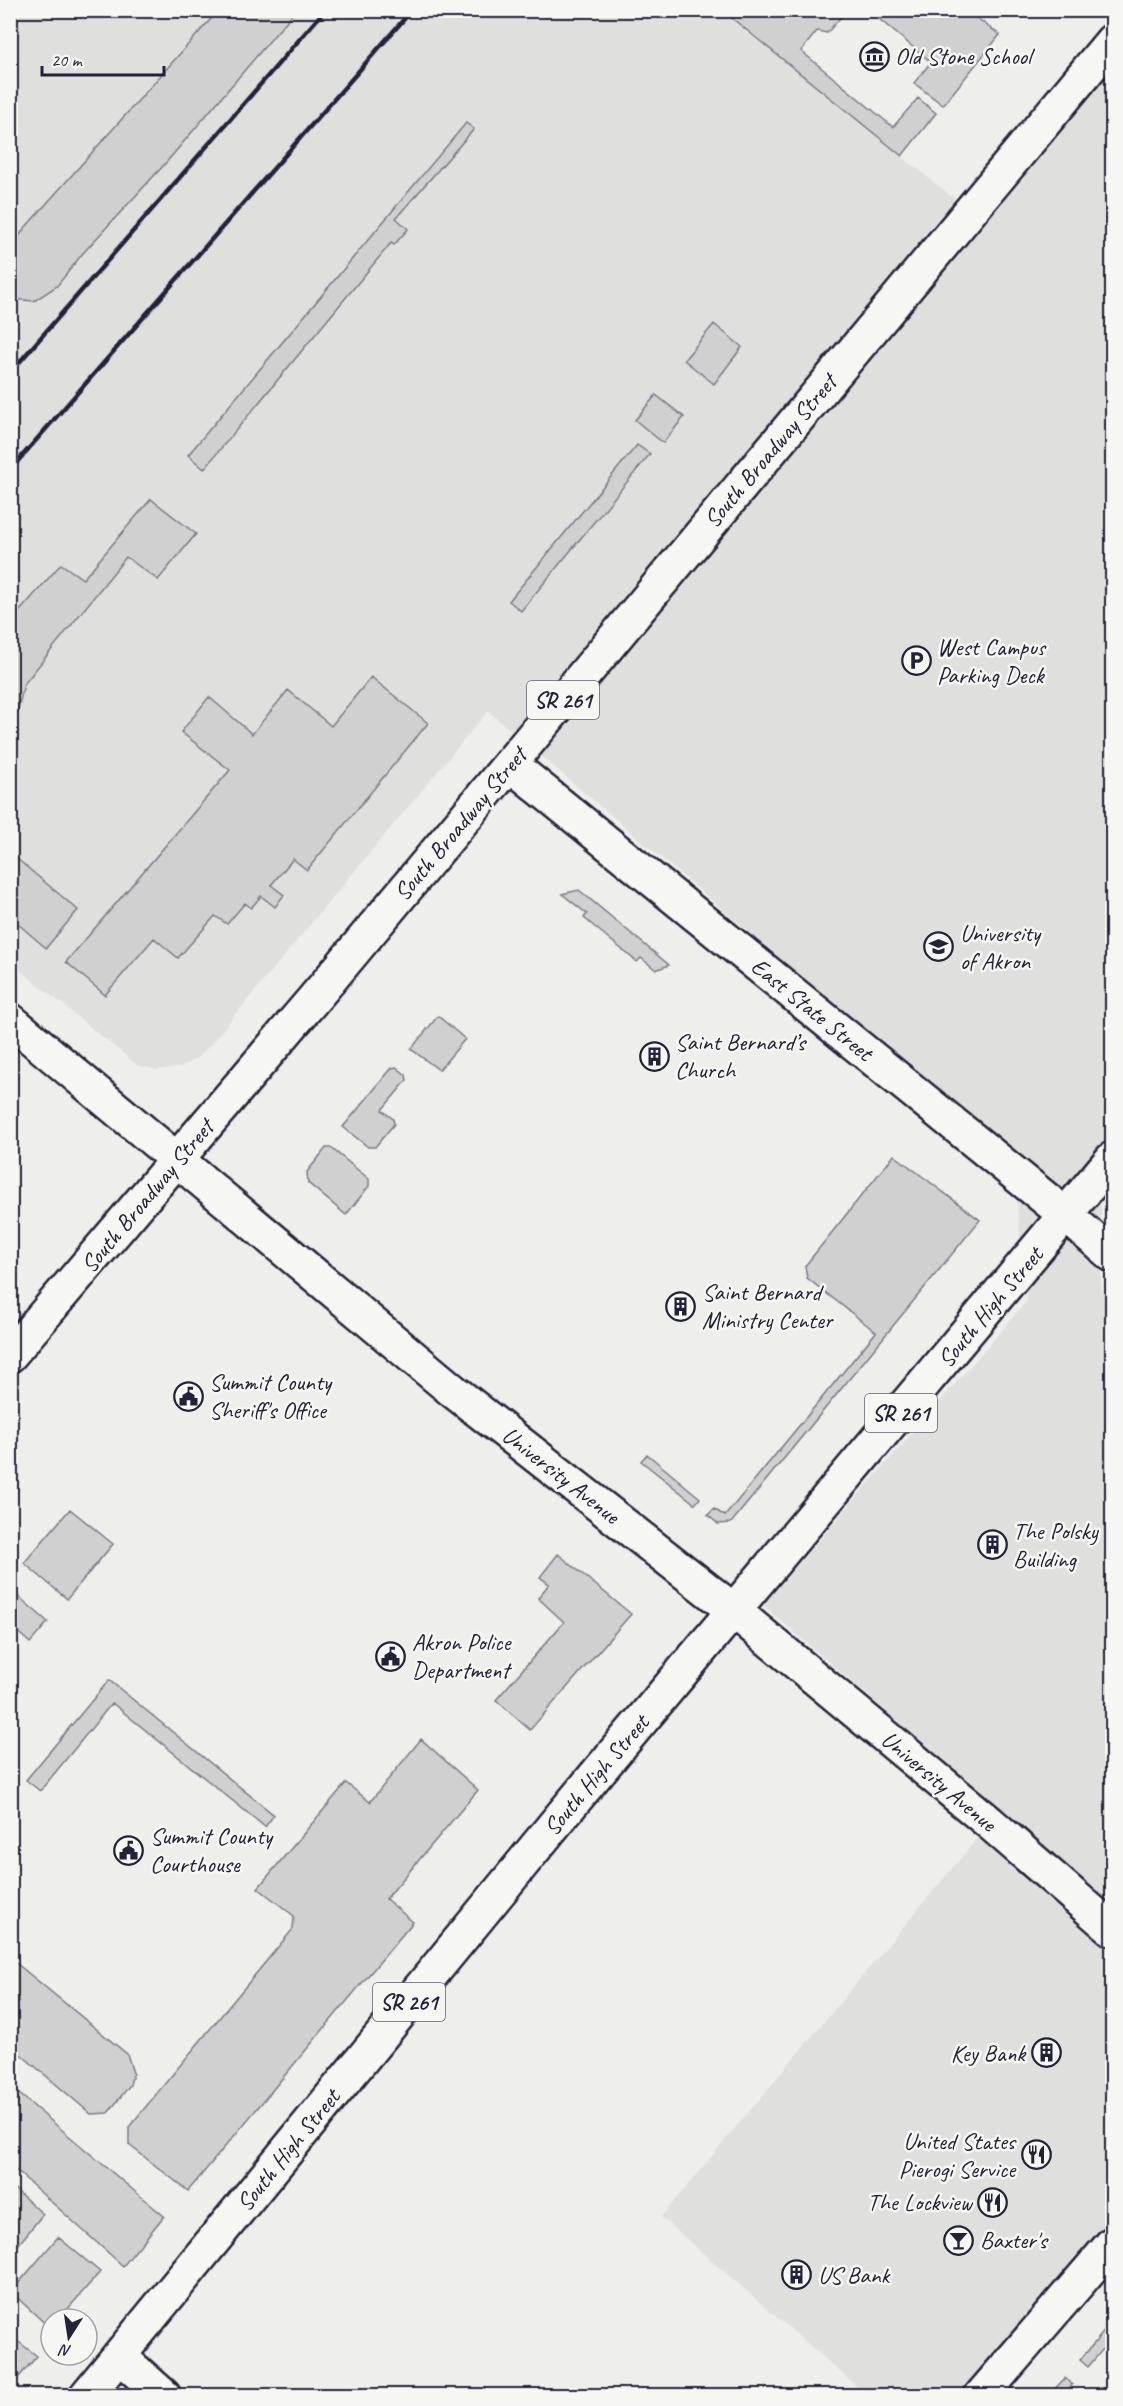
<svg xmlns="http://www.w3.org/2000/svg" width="1123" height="2406" viewBox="0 0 1123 2406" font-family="Caveat,sans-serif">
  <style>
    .built { fill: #dfdfde }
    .green { fill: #d0d0d1; stroke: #797986; stroke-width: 1.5 }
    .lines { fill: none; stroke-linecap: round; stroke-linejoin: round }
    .street-casing { stroke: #22223b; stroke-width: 38 }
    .secondary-casing { stroke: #22223b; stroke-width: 38 }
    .primary-casing { stroke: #22223b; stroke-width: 38 }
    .street { stroke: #f6f6f2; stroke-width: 33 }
    .secondary { stroke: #f6f6f2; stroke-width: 33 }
    .primary { stroke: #f6f6f2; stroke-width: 33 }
    .rail { stroke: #22223b; stroke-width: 4.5 }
    .labels { text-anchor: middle; stroke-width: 5; stroke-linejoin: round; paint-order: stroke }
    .shield { fill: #f6f6f2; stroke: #626272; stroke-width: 1.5 }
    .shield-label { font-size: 22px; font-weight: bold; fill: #22223b }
    .poi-label { font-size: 24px; fill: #22223b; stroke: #f6f6f2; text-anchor: start }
    .street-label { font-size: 24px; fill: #22223b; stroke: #f6f6f2 }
  </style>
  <rect width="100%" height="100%" fill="#eeeeeb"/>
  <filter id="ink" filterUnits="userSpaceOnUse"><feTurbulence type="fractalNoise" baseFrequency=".0167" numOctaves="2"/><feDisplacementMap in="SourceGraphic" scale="12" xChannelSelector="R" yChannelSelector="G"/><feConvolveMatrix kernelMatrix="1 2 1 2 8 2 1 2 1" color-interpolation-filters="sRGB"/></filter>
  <g filter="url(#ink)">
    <path class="built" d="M10 11H721L961 204 1088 60 1112 80V1139L1101 1153V1290L1112 1300V1907L763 1605 1027 1301 1012 1155 488 711 210 1045 198 1057 182 1067 156 1070 137 1065 11 963Z
      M990 1823 1112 1929V2244L981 2395H867L661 2217Z"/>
    <path class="green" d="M218 11H295L164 165 83 253 57 286 34 301 12 299 11 248 24 229Z
      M723 11H846L827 33 817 31 801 51 893 127 918 98 936 113 902 156Z
      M863 11H980L977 18 1000 35 943 105 914 83 931 62 874 15 872 17Z
      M466 123 474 129 396 218 408 229 394 245 391 243 204 469 188 455Z
      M714 324 742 347 714 384 684 360Z
      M656 395 684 417 663 443 635 420Z
      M637 445 650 454 521 611 509 601Z
      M151 499 196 534 158 580 126 557 24 684 11 740V621L61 564 83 579Z
      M371 677 428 723 307 870 293 859 271 885 284 895 275 907 261 896 251 908 245 903 227 924 215 916 178 958 154 938 105 995 66 962 230 770 181 732 209 697 252 734 288 690 331 726Z
      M10 853 78 910 46 948 11 918Z
      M579 890 669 965 656 970 641 958 637 962 584 918 587 914 562 894Z
      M438 1016 465 1039 439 1070 411 1049Z
      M396 1067 406 1075 407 1080 382 1110 393 1119 394 1124 375 1147H368L343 1127 392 1068Z
      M326 1148H331L369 1179V1186L346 1215 308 1183 307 1172Z
      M894 1155 980 1220 731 1523 718 1524 708 1515 714 1509 725 1516 876 1332 807 1278 805 1266Z
      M647 1454 700 1498 695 1504 641 1461Z
      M70 1509 113 1544 67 1599 24 1563Z
      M558 1554 631 1614 530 1730 496 1700 564 1622 538 1598 549 1584 540 1577Z
      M11 1590 48 1622 30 1643 11 1626Z
      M109 1680 274 1815 265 1827 112 1703 40 1791 26 1780Z
      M421 1739 478 1790 386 1899 413 1922 188 2191 129 2145V2127L293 1929 294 1916 258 1888 346 1783 370 1802Z
      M11 1959 127 2054 133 2073 130 2085 108 2113 91 2114 11 2046Z
      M11 2087 164 2216 123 2266 11 2166Z
      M10 2185 43 2214 11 2254 10 2253Z
      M58 2237 100 2272 59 2319H51V2329L11 2292Z
      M1112 2322V2338L1088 2367 1080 2360Z
      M11 2336 37 2356 11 2386Z
      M1065 2378 1072 2385 1063 2395H1049Z"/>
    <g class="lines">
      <defs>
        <path id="street" d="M119 2356 164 2396"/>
        <path id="secondary" d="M510 764 1067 1216 1112 1255
          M10 1020 452 1390 733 1610 990 1823 1112 1929
          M981 2396 1112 2244"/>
        <path id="primary" d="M10 1355 323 988 1112 41
          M86 2396 563 1814 1112 1159"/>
      </defs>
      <use href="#street" class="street-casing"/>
      <use href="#secondary" class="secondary-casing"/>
      <use href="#primary" class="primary-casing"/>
      <use href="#street" class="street"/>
      <use href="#secondary" class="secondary"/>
      <use href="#primary" class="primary"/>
      <path class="rail" d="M10 373 325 10
        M10 470 412 10"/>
    </g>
  </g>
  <defs>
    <symbol id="museum-ring" viewBox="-11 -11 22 22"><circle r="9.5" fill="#f6f6f2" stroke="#22223b" stroke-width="1.5"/><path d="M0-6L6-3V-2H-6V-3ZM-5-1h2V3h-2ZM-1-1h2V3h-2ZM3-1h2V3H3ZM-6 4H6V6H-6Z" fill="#22223b"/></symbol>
    <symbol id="parking-ring" viewBox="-11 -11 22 22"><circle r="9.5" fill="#f6f6f2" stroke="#22223b" stroke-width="1.5"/><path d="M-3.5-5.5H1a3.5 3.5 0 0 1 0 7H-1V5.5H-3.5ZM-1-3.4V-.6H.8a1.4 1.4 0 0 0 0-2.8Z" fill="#22223b"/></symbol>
    <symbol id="university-ring" viewBox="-11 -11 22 22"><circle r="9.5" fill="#f6f6f2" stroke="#22223b" stroke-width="1.5"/><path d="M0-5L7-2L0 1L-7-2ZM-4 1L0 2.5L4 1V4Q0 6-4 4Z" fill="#22223b"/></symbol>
    <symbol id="building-ring" viewBox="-11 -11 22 22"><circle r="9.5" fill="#f6f6f2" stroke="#22223b" stroke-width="1.5"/><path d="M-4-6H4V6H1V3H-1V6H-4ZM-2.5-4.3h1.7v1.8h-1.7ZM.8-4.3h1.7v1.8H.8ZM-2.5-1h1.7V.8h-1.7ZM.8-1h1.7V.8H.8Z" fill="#22223b"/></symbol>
    <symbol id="civic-ring" viewBox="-11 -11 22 22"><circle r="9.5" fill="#f6f6f2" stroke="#22223b" stroke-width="1.5"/><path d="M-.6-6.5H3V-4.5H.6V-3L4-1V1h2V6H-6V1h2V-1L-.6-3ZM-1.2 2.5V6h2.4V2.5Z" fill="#22223b"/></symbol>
    <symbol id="restaurant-ring" viewBox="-11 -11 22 22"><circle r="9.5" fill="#f6f6f2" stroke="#22223b" stroke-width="1.5"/><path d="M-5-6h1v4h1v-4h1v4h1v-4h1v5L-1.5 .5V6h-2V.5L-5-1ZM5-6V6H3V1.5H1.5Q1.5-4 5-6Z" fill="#22223b"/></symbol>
    <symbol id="bar-ring" viewBox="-11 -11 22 22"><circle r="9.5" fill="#f6f6f2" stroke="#22223b" stroke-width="1.5"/><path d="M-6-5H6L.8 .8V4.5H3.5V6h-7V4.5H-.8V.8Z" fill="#22223b"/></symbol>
  </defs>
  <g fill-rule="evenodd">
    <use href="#museum-ring" x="858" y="40" width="33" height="33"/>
    <use href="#parking-ring" x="900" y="644" width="33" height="33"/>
    <use href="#university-ring" x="922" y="930" width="33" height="33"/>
    <use href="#building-ring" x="638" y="1040" width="33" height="33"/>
    <use href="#building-ring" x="664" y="1290" width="33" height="33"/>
    <use href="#civic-ring" x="172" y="1380" width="33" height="33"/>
    <use href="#building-ring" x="976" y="1528" width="33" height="33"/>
    <use href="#civic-ring" x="374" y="1640" width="33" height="33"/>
    <use href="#civic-ring" x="112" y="1834" width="33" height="33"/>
    <use href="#building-ring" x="1030" y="2036" width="33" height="33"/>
    <use href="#restaurant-ring" x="1020" y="2138" width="33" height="33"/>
    <use href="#restaurant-ring" x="976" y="2186" width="33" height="33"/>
    <use href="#bar-ring" x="942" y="2224" width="33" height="33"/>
    <use href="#building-ring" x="780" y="2258" width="33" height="33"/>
  </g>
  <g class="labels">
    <g class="shield">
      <rect x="527" y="681" width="72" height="38" rx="4.5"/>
      <rect x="865" y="1394" width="72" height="38" rx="4.5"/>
      <rect x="373" y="1983" width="72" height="38" rx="4.5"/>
    </g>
    <g class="shield-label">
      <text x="563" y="708">SR 261</text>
      <text x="901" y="1421">SR 261</text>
      <text x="409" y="2010">SR 261</text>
    </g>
    <g class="poi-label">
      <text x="895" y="64">Old Stone School</text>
      <text x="937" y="655">West Campus<tspan x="937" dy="28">Parking Deck</tspan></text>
      <text x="960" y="941">University<tspan x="960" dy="28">of Akron</tspan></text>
      <text x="675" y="1050">Saint Bernard’s<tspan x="675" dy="28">Church</tspan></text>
      <text x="702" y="1300">Saint Bernard<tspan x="702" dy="28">Ministry Center</tspan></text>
      <text x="209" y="1390">Summit County<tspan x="209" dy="28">Sheriff's Office</tspan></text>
      <text x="1013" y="1539">The Polsky<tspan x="1013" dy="28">Building</tspan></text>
      <text x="412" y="1650">Akron Police<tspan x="412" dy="28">Department</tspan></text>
      <text x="150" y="1844">Summit County<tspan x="150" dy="28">Courthouse</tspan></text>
      <text x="1025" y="2061" text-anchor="end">Key Bank</text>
      <text x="1015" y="2149" text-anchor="end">United States<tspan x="1015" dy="28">Pierogi Service</tspan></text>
      <text x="972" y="2210" text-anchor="end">The Lockview</text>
      <text x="980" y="2248">Baxter's</text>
      <text x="818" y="2283">US Bank</text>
    </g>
    <g class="street-label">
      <text transform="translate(770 451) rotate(-50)" y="8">South Broadway Street</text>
      <text transform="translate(460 824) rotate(-50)" y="8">South Broadway Street</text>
      <text transform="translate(812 1009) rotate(39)" y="8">East State Street</text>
      <text transform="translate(147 1196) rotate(-50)" y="8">South Broadway Street</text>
      <text transform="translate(990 1307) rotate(-50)" y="8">South High Street</text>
      <text transform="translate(561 1475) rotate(38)" y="8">University Avenue</text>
      <text transform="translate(596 1775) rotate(-50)" y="8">South High Street</text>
      <text transform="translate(939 1781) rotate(40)" y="8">University Avenue</text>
      <text transform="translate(288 2150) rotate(-51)" y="8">South High Street</text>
    </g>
  </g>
  <rect width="1123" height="2406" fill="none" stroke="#f6f6f2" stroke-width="36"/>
  <rect x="18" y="18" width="1087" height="2370" fill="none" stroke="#22223b" stroke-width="2" filter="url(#ink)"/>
  <g transform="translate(69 2337) rotate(192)"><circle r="28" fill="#f6f6f2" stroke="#a1a1a9" stroke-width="1.5"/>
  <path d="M0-4.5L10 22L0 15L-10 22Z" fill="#22223b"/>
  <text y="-9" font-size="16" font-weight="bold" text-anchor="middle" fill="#22223b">N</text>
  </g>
  <path d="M42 66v9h122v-9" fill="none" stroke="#22223b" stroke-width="3"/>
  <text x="51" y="66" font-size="18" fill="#22223b" stroke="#f6f6f2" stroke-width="4.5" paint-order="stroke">20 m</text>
</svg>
